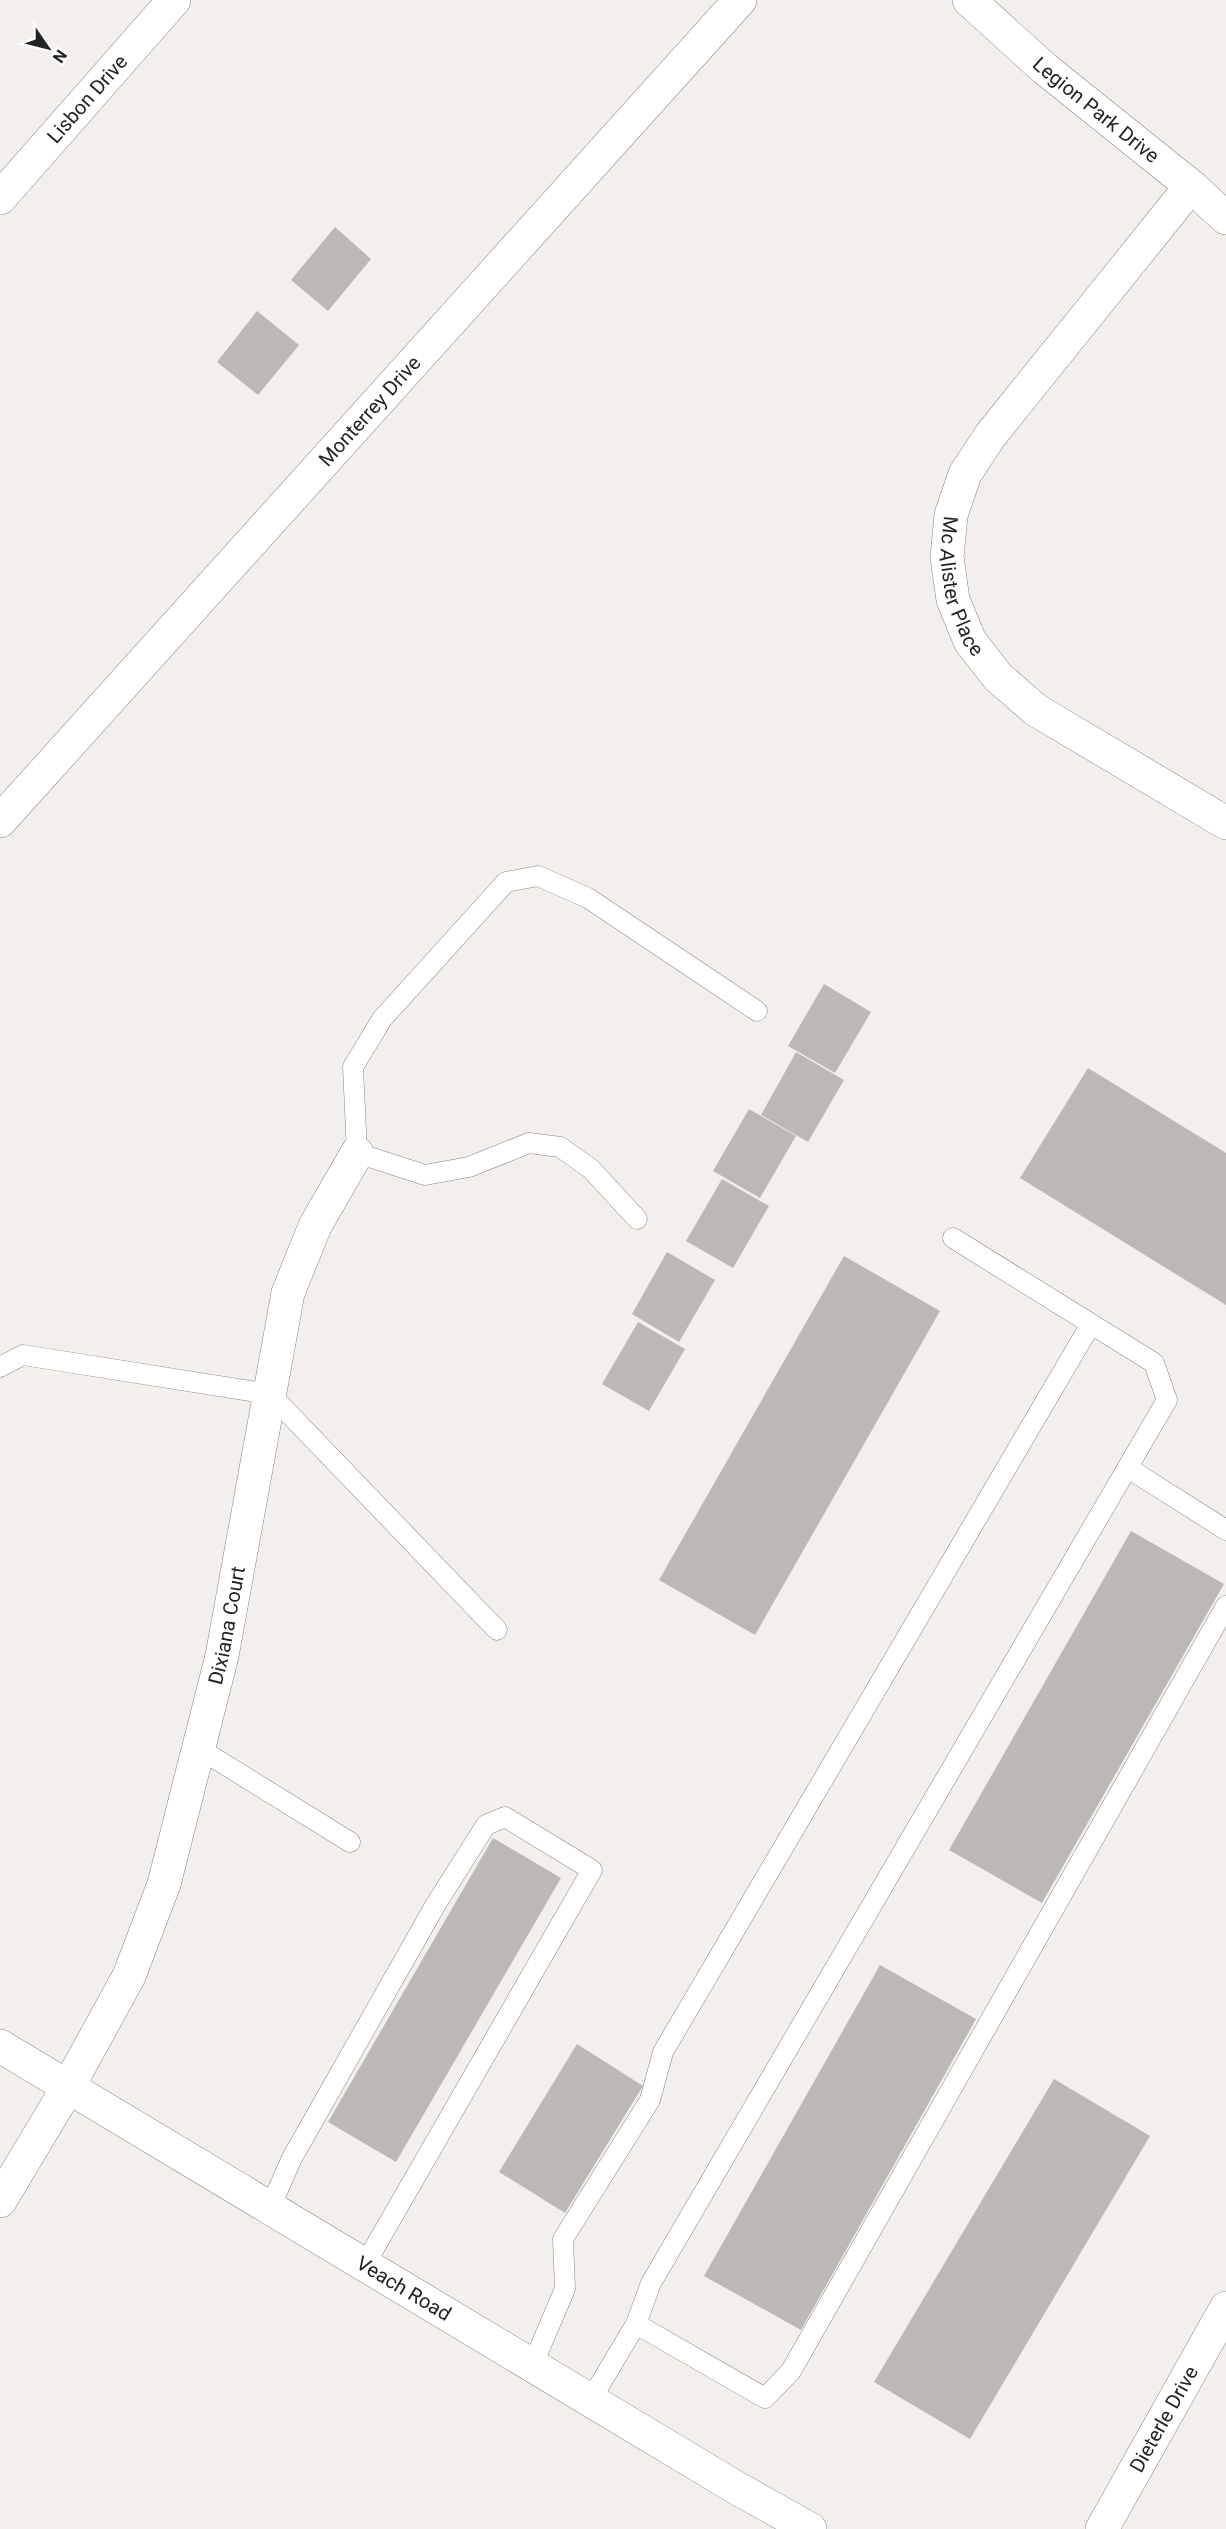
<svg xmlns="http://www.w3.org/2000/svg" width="1226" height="2529" viewBox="0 0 1226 2529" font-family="Roboto,sans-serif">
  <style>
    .building { fill: #bcb9b5 }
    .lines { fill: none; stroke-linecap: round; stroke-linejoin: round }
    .lane-casing { stroke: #888682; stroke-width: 21 }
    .street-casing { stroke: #888682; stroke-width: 34 }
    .secondary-casing { stroke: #888682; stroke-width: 34 }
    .lane { stroke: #fff; stroke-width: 20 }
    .street { stroke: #fff; stroke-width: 33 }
    .secondary { stroke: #fff; stroke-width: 33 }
    .labels { text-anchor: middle; stroke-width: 5; stroke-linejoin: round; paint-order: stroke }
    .street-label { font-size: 20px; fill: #242322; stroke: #fff }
  </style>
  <rect width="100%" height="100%" fill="#f2efec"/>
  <path class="building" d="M335 227 371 259 328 311 291 280Z
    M257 311 299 345 258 395 217 362Z
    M824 984 871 1012 835 1073 788 1046Z
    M796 1052 844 1080 808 1142 761 1115Z
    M1088 1068 1226 1153V1305L1020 1178Z
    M749 1109 796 1136 760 1198 713 1171Z
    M722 1179 769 1206 733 1268 686 1241Z
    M667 1252 715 1280 679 1342 632 1314Z
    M844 1256 940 1311 755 1635 659 1580Z
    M638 1322 685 1349 649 1411 602 1384Z
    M1131 1531 1224 1584 1042 1903 949 1850Z
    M493 1838 561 1878 396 2162 328 2122Z
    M880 1965 976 2019 801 2330 704 2276Z
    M577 2044 643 2086 565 2213 499 2172Z
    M1054 2079 1150 2136 970 2439 874 2382Z"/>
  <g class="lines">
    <defs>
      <path id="lane" d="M637 1219 591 1169 560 1147 529 1143 469 1167 425 1175 357 1153 353 1067 382 1019 506 882 538 876 588 898 757 1011
        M0 1367 23 1355 270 1394 497 1630
        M1128 1468 1226 1530
        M198 1748 350 1842
        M269 2210 292 2158 436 1904 486 1825 505 1817 592 1870 364 2266
        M636 2324 651 2283 1167 1400 1154 1363 953 1238
        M532 2366 565 2289 563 2239 650 2100 663 2052 1091 1324
        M590 2401 636 2324 765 2398 791 2371 1226 1606"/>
      <g id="street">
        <path id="s1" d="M969 0 1044 68 1191 186 1226 218"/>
        <path id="s2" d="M1191 186 990 436 965 474 951 515 947 557 953 600 970 641 998 677 1036 710 1226 823"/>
        <path id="s3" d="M0 198 174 0"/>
        <path id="s4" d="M0 821 740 0"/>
        <path id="s5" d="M0 2201 67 2089 129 1976 164 1884 222 1656 288 1293 315 1226 357 1153"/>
        <path id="s6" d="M1102 2529 1226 2308"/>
      </g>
      <g id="secondary">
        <path id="s7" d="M0 2046 735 2487 810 2529"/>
      </g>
    </defs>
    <use href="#lane" class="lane-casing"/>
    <use href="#street" class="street-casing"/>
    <use href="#secondary" class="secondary-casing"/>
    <use href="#lane" class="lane"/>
    <use href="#street" class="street"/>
    <use href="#secondary" class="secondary"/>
  </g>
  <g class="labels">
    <g class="street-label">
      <text dy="7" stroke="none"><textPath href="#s3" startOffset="132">Lisbon Drive</textPath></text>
      <text dy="7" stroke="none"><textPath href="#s1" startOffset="168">Legion Park Drive</textPath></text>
      <text dy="7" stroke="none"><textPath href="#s4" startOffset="552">Monterrey Drive</textPath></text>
      <text dy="7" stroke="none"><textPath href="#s2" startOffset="483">Mc Alister Place</textPath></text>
      <text dy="7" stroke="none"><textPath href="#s5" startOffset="624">Dixiana Court</textPath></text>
      <text dy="7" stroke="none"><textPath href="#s7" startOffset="471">Veach Road</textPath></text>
      <text dy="7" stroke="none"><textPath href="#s6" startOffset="126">Dieterle Drive</textPath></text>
    </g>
  </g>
  <g transform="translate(48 48) rotate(125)" stroke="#ffffff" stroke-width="4.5" paint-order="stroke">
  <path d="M0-4.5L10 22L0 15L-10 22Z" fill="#242322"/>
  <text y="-9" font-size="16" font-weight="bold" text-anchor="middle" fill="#242322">N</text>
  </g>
</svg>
